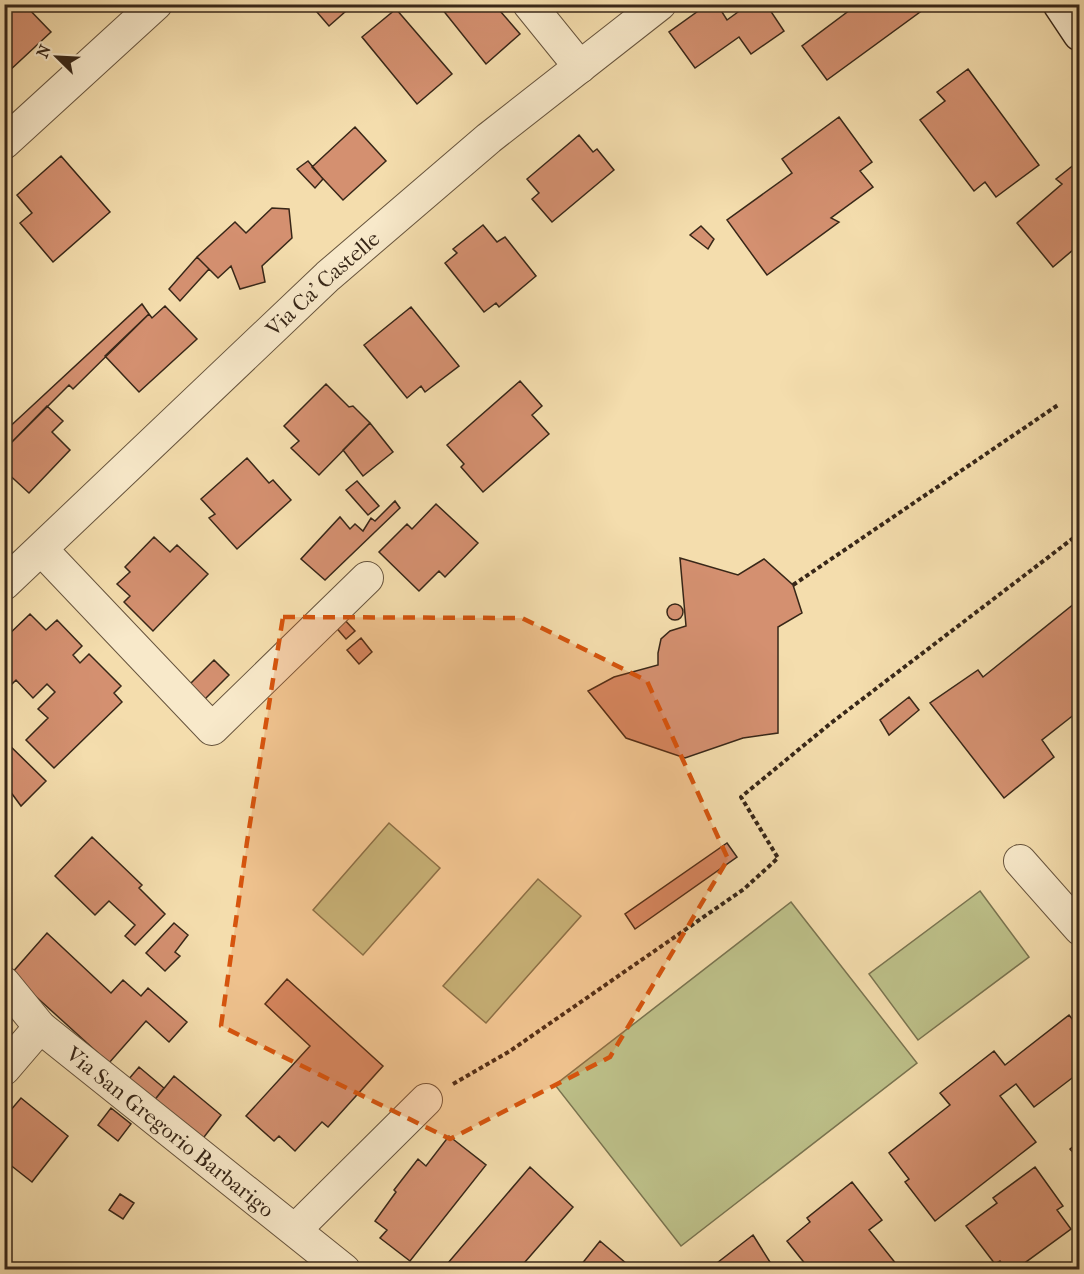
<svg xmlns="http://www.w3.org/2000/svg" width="1084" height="1274" viewBox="0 0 1084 1274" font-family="'IM FELL French Canon',serif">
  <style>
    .green { fill: #bdc089; stroke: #7a7450; stroke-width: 1.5 }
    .building { fill: #d49070; stroke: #382718; stroke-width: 1.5 }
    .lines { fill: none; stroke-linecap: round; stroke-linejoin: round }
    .street-casing { stroke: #67543d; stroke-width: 34 }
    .secondary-casing { stroke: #382718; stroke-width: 36 }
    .path { stroke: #382718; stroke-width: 4; stroke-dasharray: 4.5 3; stroke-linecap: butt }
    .street { stroke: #f8e9ca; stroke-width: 32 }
    .secondary { stroke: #f8e9ca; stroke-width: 33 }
    .marked { fill: #d6540d; fill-opacity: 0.2; stroke: #d6540d; stroke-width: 4.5; stroke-dasharray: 12 8; stroke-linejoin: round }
    .labels { text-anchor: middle; stroke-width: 4.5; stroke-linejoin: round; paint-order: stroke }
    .street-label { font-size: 22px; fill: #382718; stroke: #f8e9ca }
  </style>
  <rect width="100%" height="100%" fill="#f4ddad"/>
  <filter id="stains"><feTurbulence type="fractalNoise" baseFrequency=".00333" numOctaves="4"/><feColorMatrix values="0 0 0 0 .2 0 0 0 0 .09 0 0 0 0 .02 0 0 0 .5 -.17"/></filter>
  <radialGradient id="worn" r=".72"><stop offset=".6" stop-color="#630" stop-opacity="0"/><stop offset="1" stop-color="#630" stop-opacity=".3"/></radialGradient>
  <path class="green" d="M389 823 440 868 363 955 313 910Z
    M538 879 581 916 486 1023 443 986Z
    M980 891 1029 957 918 1040 869 974Z
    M791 902 917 1063 681 1246 555 1085Z"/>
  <path class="building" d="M4 4H24L51 32 8 72 4 68Z
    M310 4H354L329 26Z
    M438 4H494L520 34 486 64Z
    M708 4H717L727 20 749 4H766L784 31 751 54 739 37 695 68 669 32Z
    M858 4H931L827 80 802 46Z
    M396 9 452 74 417 104 362 37Z
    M968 69 1039 165 996 197 985 182 974 191 920 120 945 101 937 92Z
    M839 117 872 162 860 171 873 187 831 218 839 222 767 275 727 220 792 173 782 159Z
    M355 127 386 161 343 200 312 167Z
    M579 135 593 152 597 149 614 170 552 222 532 199 539 193 527 179Z
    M61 156 110 212 53 262 20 223 32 213 17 195Z
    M1080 160V244L1053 267 1017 223 1062 184 1056 179Z
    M308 161 323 179 315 188 297 169Z
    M272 208 289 209 292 238 262 266 265 282 240 289 231 266 218 278 197 257 235 222 246 233Z
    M483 225 497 242 505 237 536 276 499 307 496 303 484 312 445 263 457 253 453 249Z
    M701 226 714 239 708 249 690 235Z
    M197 257 209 269 180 301 169 289Z
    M142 304 149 314 73 389 69 385 4 450V432Z
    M165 306 197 339 139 392 105 356 149 314 152 318Z
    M411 307 459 366 425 392 421 386 407 398 364 345Z
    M520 381 542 406 532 415 549 434 483 492 461 467 464 464 447 445Z
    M326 384 349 407 353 406 370 423 319 475 291 448 299 441 284 426Z
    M47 406 63 421 52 432 70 450 29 493 4 470V450Z
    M370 423 393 452 363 476 343 450Z
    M247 458 269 483 273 480 291 500 237 549 209 518 215 514 201 499Z
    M357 481 379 506 368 515 346 490Z
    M395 501 400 508 325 580 301 559 340 517 350 529 355 524 363 531 371 518 375 521Z
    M436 504 478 543 445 577 439 571 419 591 379 552 407 524 412 529Z
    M154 537 170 552 177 545 208 574 153 631 124 602 130 596 117 584 130 572 125 567Z
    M680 558 738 575 764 559 793 585 802 613 778 627V733L743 738 685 758 626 738 588 691 614 677 658 665V653L661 639 670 631 686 626Z
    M1080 599V710L1042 740 1054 757 1004 798 930 703 978 670 983 677Z
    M667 612a8 8 0 1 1 16 0a8 8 0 1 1-16 0Z
    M30 614 46 630 57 620 82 646 73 655 80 663 89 654 121 686 114 693 122 702 54 768 26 740 48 718 38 709 55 692 47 684 33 698 16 680 9 687 7 685 4 687V639Z
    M342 617 355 631 346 639 333 624Z
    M361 638 372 652 359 664 347 650Z
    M214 660 229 675 201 703 186 688Z
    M909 697 919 710 889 735 880 720Z
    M4 740 46 781 21 806 4 783Z
    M92 837 142 885 139 888 165 914 135 945 125 936 135 925 109 901 95 915 55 876Z
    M727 843 737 857 635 929 625 914Z
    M174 923 188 935 175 952 180 956 165 971 146 953Z
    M47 933 111 993 123 980 141 996 148 988 187 1022 169 1042 146 1021 109 1063 11 974Z
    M287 979 383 1066 328 1127 322 1122 295 1151 279 1136 274 1141 246 1116 310 1046 265 1004Z
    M1069 1015 1080 1029V1072L1034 1107 1016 1084 1000 1096 1036 1142 935 1221 905 1182 909 1179 889 1153 950 1105 940 1093 994 1051 1005 1065Z
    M139 1067 164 1088 153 1102 128 1080Z
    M174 1076 221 1115 201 1141 153 1102Z
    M21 1098 68 1136 32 1182 4 1160V1118Z
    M111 1108 131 1124 118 1141 98 1125Z
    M449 1136 486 1165 410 1261 380 1238 387 1230 375 1221 396 1192 394 1190 418 1159 426 1166Z
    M1080 1141V1160L1070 1149Z
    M530 1167 573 1207 518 1270H442Z
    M1035 1167 1063 1206 1057 1210 1071 1229 1015 1270H1006L1000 1261 995 1264 966 1226 997 1203 993 1198Z
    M852 1182 882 1220 869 1230 901 1270H810L787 1241 810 1222 807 1218Z
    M120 1194 134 1203 123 1219 109 1210Z
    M753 1235 775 1270H708Z
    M600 1241 634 1270H577Z"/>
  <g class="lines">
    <defs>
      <g id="street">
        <path d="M529 4 580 67"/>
        <path d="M4 143 156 4"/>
        <path d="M42 550 212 729 367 578"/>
        <path id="s1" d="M4 584 328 276 489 138 660 4"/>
        <path d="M1020 861 1080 929"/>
        <path id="s2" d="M4 983 40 1027 344 1270"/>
        <path d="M4 1069 40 1027"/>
        <path d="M295 1230 426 1100"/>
      </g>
      <path id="secondary" d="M1060 4 1080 34"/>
    </defs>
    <use href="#street" class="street-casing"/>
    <use href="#secondary" class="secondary-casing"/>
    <path class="path" d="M793 585 1058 405
      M453 1084 510 1051 744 889 778 858 741 797 831 723 1080 533"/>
    <use href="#street" class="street"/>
    <use href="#secondary" class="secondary"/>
  </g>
  <path class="marked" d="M283 617 522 618 647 681 728 859 610 1057 450 1139 221 1026 247 842Z"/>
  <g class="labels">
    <g class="street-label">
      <text dy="8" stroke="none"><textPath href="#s1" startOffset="438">Via Ca' Castelle</textPath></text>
      <text dy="8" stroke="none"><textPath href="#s2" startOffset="224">Via San Gregorio Barbarigo</textPath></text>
    </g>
  </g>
  <rect width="1084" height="1274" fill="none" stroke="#f4ddad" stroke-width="24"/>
  <rect x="6" y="6" width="1072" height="1262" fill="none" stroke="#382718" stroke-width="3"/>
  <rect x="12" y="12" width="1060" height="1250" fill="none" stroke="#382718" stroke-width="1.5"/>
  <g transform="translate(57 57) rotate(294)" stroke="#f8e9ca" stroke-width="4.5" paint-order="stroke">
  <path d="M0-4.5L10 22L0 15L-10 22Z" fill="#382718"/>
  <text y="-9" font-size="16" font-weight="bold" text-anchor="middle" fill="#382718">N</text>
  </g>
  <rect width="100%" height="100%" filter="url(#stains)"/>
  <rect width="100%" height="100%" fill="url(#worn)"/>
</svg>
